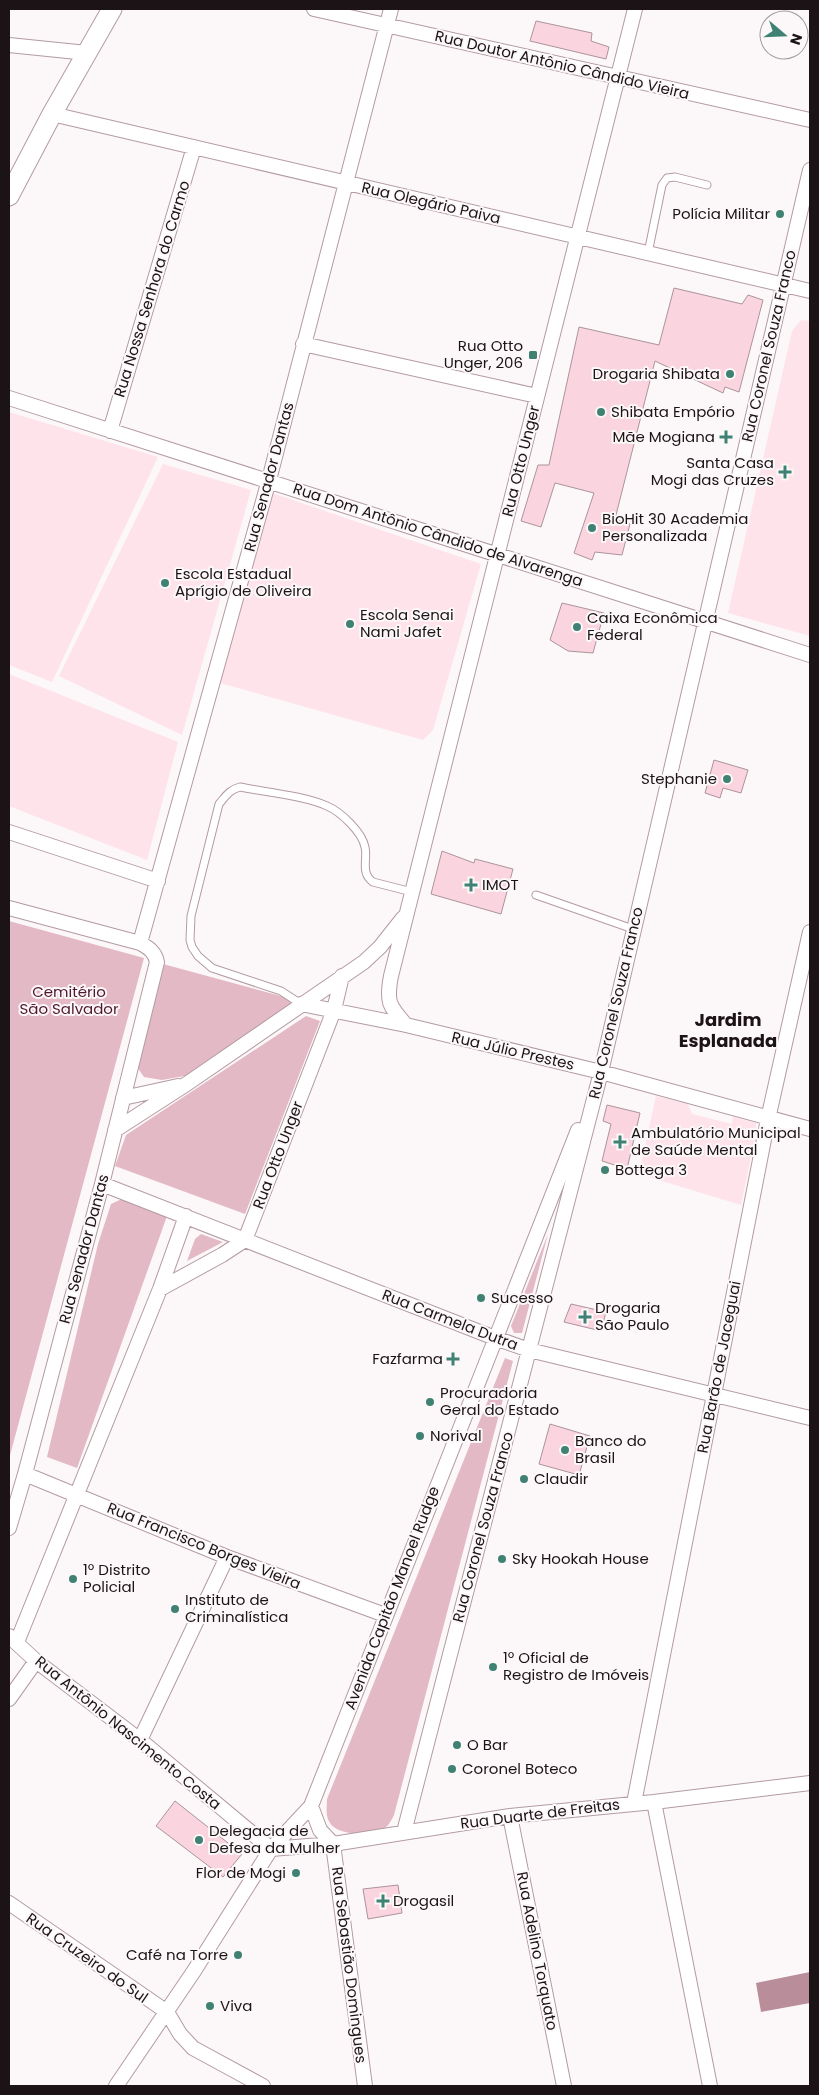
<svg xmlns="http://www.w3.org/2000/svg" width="819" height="2095" viewBox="0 0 819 2095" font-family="Poppins,sans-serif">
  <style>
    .built { fill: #fee3eb }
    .green { fill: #e4b9c6 }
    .water { fill: #ba8d9b }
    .building { fill: #fad4df; stroke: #ab949b }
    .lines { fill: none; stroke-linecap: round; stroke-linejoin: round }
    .service-casing { stroke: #b39ba2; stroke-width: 9 }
    .minor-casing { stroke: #b39ba2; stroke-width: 16 }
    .secondary-casing { stroke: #b39ba2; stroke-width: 21 }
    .service { stroke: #fff; stroke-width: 7 }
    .minor { stroke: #fff; stroke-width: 14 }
    .secondary { stroke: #fff; stroke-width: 19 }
    .poi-dot { fill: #3f8274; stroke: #fcf7f8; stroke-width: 2 }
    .labels { text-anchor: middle; stroke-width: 4; stroke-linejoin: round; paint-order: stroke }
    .street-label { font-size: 15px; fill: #1b1315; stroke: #fcf7f8 }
    .poi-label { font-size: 15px; fill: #1b1315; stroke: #fcf7f8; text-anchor: start }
    .park-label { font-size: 15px; fill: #4f182f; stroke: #fcf7f8 }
    .quarter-label { font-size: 18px; font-weight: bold; fill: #1b1315; stroke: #fcf7f8 }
  </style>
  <rect width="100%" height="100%" fill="#fcf7f8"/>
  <path class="built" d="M801 320 810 321V636L728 613 792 331Z
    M9 412 158 457 52 682 9 665Z
    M163 464 251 490 182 735 59 676Z
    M272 493 481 564 433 730 423 740 220 683Z
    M9 674 178 742 147 860 9 806Z
    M656 1096 688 1104 692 1114 732 1124 733 1117 756 1123V1133L741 1205 639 1174Z"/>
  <path class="green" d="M9 921 144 958 9 1459Z
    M163 964 288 998 291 1004 190 1075 162 1080 144 1077 137 1067Z
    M306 1016 320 1021 245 1214 115 1166 126 1135Z
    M124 1198 167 1216 77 1468 47 1457 98 1244 111 1204Z
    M201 1234 223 1242 187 1261 195 1239Z
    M548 1234 522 1333H514L511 1326Z
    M505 1358 513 1361 394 1815C391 1821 388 1827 382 1830 369 1835 338 1836 330 1823 325 1816 327 1807 327 1799Z"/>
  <path class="water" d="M810 1972V2003L761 2012 756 1983Z"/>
  <path class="building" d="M536 21 592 33 591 41 609 47 606 59 530 41Z
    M674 288 742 304 748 295 763 300 739 392 725 387 723 393 655 361 615 519 630 524 622 555 595 552 592 560 574 553 594 493 555 483 541 527 521 521 538 465H549L579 327 659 345Z
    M562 603 604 613 593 653 568 651 550 640Z
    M714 760 748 770 741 793 723 788 720 798 705 793Z
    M442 851 474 863 475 859 513 869 501 914 431 894Z
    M607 1105 640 1113 627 1169 602 1161 611 1124 603 1121Z
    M571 1304 606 1312 601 1331 564 1322Z
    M550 1424 590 1436 579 1475 539 1464Z
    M175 1801 242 1854 223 1877 156 1826Z
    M398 1885 402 1913 368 1919 363 1889Z"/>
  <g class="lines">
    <defs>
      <path id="service" d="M648 253 662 185 667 178 675 177 707 185
        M536 895 633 929
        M301 1004 281 991 212 968 198 956 192 947 190 940 191 916 219 804C226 796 229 790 240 787 265 792 305 796 327 806 341 812 362 832 365 847 368 859 360 873 373 882L412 892"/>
      <path id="minor" d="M314 9 810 120
        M9 45 87 53
        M52 114 810 291
        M303 344 537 396
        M9 398 810 655
        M110 431 194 147
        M9 832 158 881
        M9 908 140 943C149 948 155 952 157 962L102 1184 25 1474 9 1528
        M140 943 269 480 391 9
        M301 1004 406 1025 601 1072 810 1129
        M406 1025C389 1006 386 1002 391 976L635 9
        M123 1098 178 1086
        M115 1130 188 1083 364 962 380 947 403 918
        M102 1184 495 1338 529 1350 810 1418
        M160 1289 222 1255 245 1240 334 1010 342 976
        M25 1474 227 1557 385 1615
        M9 1636 36 1661 140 1740 271 1849
        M17 1642 160 1289 186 1216
        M9 1699 36 1661
        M140 1740 227 1557
        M654 1802 710 2086
        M634 1803 768 1119 810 932
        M311 1806 320 1830 333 1844
        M510 1816 564 2086
        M404 1832 601 1072 810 170
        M333 1844 365 2086
        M271 1849 333 1844 510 1816 654 1802 810 1783
        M9 1903 167 2012 180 2034 193 2048 263 2086
        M116 2086 194 1971 271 1849 311 1806 578 1130"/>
      <path id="secondary" d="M9 196 52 114 112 9"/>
    </defs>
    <use href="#service" class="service-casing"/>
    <use href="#minor" class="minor-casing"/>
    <use href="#secondary" class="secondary-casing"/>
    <use href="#service" class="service"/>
    <use href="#minor" class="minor"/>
    <use href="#secondary" class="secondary"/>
  </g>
  <g class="poi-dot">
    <circle cx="780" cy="214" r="5"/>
    <rect x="528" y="350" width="10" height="10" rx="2.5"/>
    <circle cx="730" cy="374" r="5"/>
    <circle cx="601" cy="412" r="5"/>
    <path d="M723.5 429.5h5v5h5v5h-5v5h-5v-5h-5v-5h5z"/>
    <path d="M782.5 464.5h5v5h5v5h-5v5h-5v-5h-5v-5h5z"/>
    <circle cx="592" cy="528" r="5"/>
    <circle cx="165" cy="583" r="5"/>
    <circle cx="350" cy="624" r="5"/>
    <circle cx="577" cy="627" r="5"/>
    <circle cx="727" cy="779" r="5"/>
    <path d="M468.5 877.5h5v5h5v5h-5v5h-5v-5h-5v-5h5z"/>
    <path d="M617.5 1134.5h5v5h5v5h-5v5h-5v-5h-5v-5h5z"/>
    <circle cx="605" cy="1170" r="5"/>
    <circle cx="481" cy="1298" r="5"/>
    <path d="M582.5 1309.5h5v5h5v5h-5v5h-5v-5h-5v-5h5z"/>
    <path d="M450.5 1351.5h5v5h5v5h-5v5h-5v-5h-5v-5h5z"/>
    <circle cx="430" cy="1402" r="5"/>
    <circle cx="420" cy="1436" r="5"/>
    <circle cx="565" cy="1450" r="5"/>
    <circle cx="524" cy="1479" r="5"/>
    <circle cx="502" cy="1559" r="5"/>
    <circle cx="73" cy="1579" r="5"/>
    <circle cx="175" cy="1609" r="5"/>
    <circle cx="493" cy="1667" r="5"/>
    <circle cx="457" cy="1745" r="5"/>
    <circle cx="452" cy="1769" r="5"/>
    <circle cx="199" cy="1840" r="5"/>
    <circle cx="296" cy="1873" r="5"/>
    <path d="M380.5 1893.5h5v5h5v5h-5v5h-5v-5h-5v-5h5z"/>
    <circle cx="238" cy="1955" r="5"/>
    <circle cx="210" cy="2006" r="5"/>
  </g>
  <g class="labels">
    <g class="street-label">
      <text transform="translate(562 65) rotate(13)" y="5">Rua Doutor Antônio Cândido Vieira</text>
      <text transform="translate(431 203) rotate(13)" y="5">Rua Olegário Paiva</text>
      <text transform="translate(152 289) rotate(-73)" y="5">Rua Nossa Senhora do Carmo</text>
      <text transform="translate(769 346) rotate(-77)" y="5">Rua Coronel Souza Franco</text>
      <text transform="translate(521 461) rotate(-76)" y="5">Rua Otto Unger</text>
      <text transform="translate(269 477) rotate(-75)" y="5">Rua Senador Dantas</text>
      <text transform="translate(438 535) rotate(18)" y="5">Rua Dom Antônio Cândido de Alvarenga</text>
      <text transform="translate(616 1003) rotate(-77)" y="5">Rua Coronel Souza Franco</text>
      <text transform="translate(513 1051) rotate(13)" y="5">Rua Júlio Prestes</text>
      <text transform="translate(278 1155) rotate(-69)" y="5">Rua Otto Unger</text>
      <text transform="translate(84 1249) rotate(-75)" y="5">Rua Senador Dantas</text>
      <text transform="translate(450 1320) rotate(21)" y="5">Rua Carmela Dutra</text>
      <text transform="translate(719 1367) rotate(-79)" y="5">Rua Barão de Jaceguai</text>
      <text transform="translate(483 1527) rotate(-75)" y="5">Rua Coronel Souza Franco</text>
      <text transform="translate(204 1546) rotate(22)" y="5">Rua Francisco Borges Vieira</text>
      <text transform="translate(392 1598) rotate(-69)" y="5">Avenida Capitão Manoel Rudge</text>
      <text transform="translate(128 1733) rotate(39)" y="5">Rua Antônio Nascimento Costa</text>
      <text transform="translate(540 1814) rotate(-7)" y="5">Rua Duarte de Freitas</text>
      <text transform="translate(537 1951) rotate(79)" y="5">Rua Adelino Torquato</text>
      <text transform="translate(87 1958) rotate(35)" y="5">Rua Cruzeiro do Sul</text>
      <text transform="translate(349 1965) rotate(83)" y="5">Rua Sebastião Domingues</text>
    </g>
    <g class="poi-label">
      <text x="770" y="219" text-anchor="end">Polícia Militar</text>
      <text x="523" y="351" text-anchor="end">Rua Otto<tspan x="523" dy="17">Unger, 206</tspan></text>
      <text x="720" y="379" text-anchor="end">Drogaria Shibata</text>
      <text x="611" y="417">Shibata Empório</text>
      <text x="715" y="442" text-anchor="end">Mãe Mogiana</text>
      <text x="774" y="468" text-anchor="end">Santa Casa<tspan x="774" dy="17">Mogi das Cruzes</tspan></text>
      <text x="602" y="524">BioHit 30 Academia<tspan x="602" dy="17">Personalizada</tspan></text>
      <text x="175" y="579">Escola Estadual<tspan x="175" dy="17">Aprígio de Oliveira</tspan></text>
      <text x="360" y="620">Escola Senai<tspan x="360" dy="17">Nami Jafet</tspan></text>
      <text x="587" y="623">Caixa Econômica<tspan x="587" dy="17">Federal</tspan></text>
      <text x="717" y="784" text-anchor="end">Stephanie</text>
      <text x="482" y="890">IMOT</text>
      <text x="631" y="1138">Ambulatório Municipal<tspan x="631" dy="17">de Saúde Mental</tspan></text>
      <text x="615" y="1175">Bottega 3</text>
      <text x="491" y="1303">Sucesso</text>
      <text x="595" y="1313">Drogaria<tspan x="595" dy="17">São Paulo</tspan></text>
      <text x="443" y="1364" text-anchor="end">Fazfarma</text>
      <text x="440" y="1398">Procuradoria<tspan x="440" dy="17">Geral do Estado</tspan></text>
      <text x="430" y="1441">Norival</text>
      <text x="575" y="1446">Banco do<tspan x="575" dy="17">Brasil</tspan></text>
      <text x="534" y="1484">Claudir</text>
      <text x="512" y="1564">Sky Hookah House</text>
      <text x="83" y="1575">1º Distrito<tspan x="83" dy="17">Policial</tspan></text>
      <text x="185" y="1605">Instituto de<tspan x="185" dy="17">Criminalística</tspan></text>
      <text x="503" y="1663">1º Oficial de<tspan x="503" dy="17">Registro de Imóveis</tspan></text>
      <text x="467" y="1750">O Bar</text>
      <text x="462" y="1774">Coronel Boteco</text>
      <text x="209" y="1836">Delegacia de<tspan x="209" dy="17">Defesa da Mulher</tspan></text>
      <text x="286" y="1878" text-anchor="end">Flor de Mogi</text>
      <text x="393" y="1906">Drogasil</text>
      <text x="228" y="1960" text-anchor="end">Café na Torre</text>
      <text x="220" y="2011">Viva</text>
    </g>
    <g class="park-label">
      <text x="69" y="997">Cemitério<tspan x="69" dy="17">São Salvador</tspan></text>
    </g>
    <g class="quarter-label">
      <text x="728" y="1026">Jardim<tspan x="728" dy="21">Esplanada</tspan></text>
    </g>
  </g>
  <rect width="819" height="2095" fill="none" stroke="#1b1315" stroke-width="20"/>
  <g transform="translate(784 35) rotate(109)"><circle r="24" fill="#fcf7f8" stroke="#a29c9d"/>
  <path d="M0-4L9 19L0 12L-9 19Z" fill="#3f8274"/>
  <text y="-8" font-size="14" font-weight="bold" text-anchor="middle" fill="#1b1315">N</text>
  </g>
</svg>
